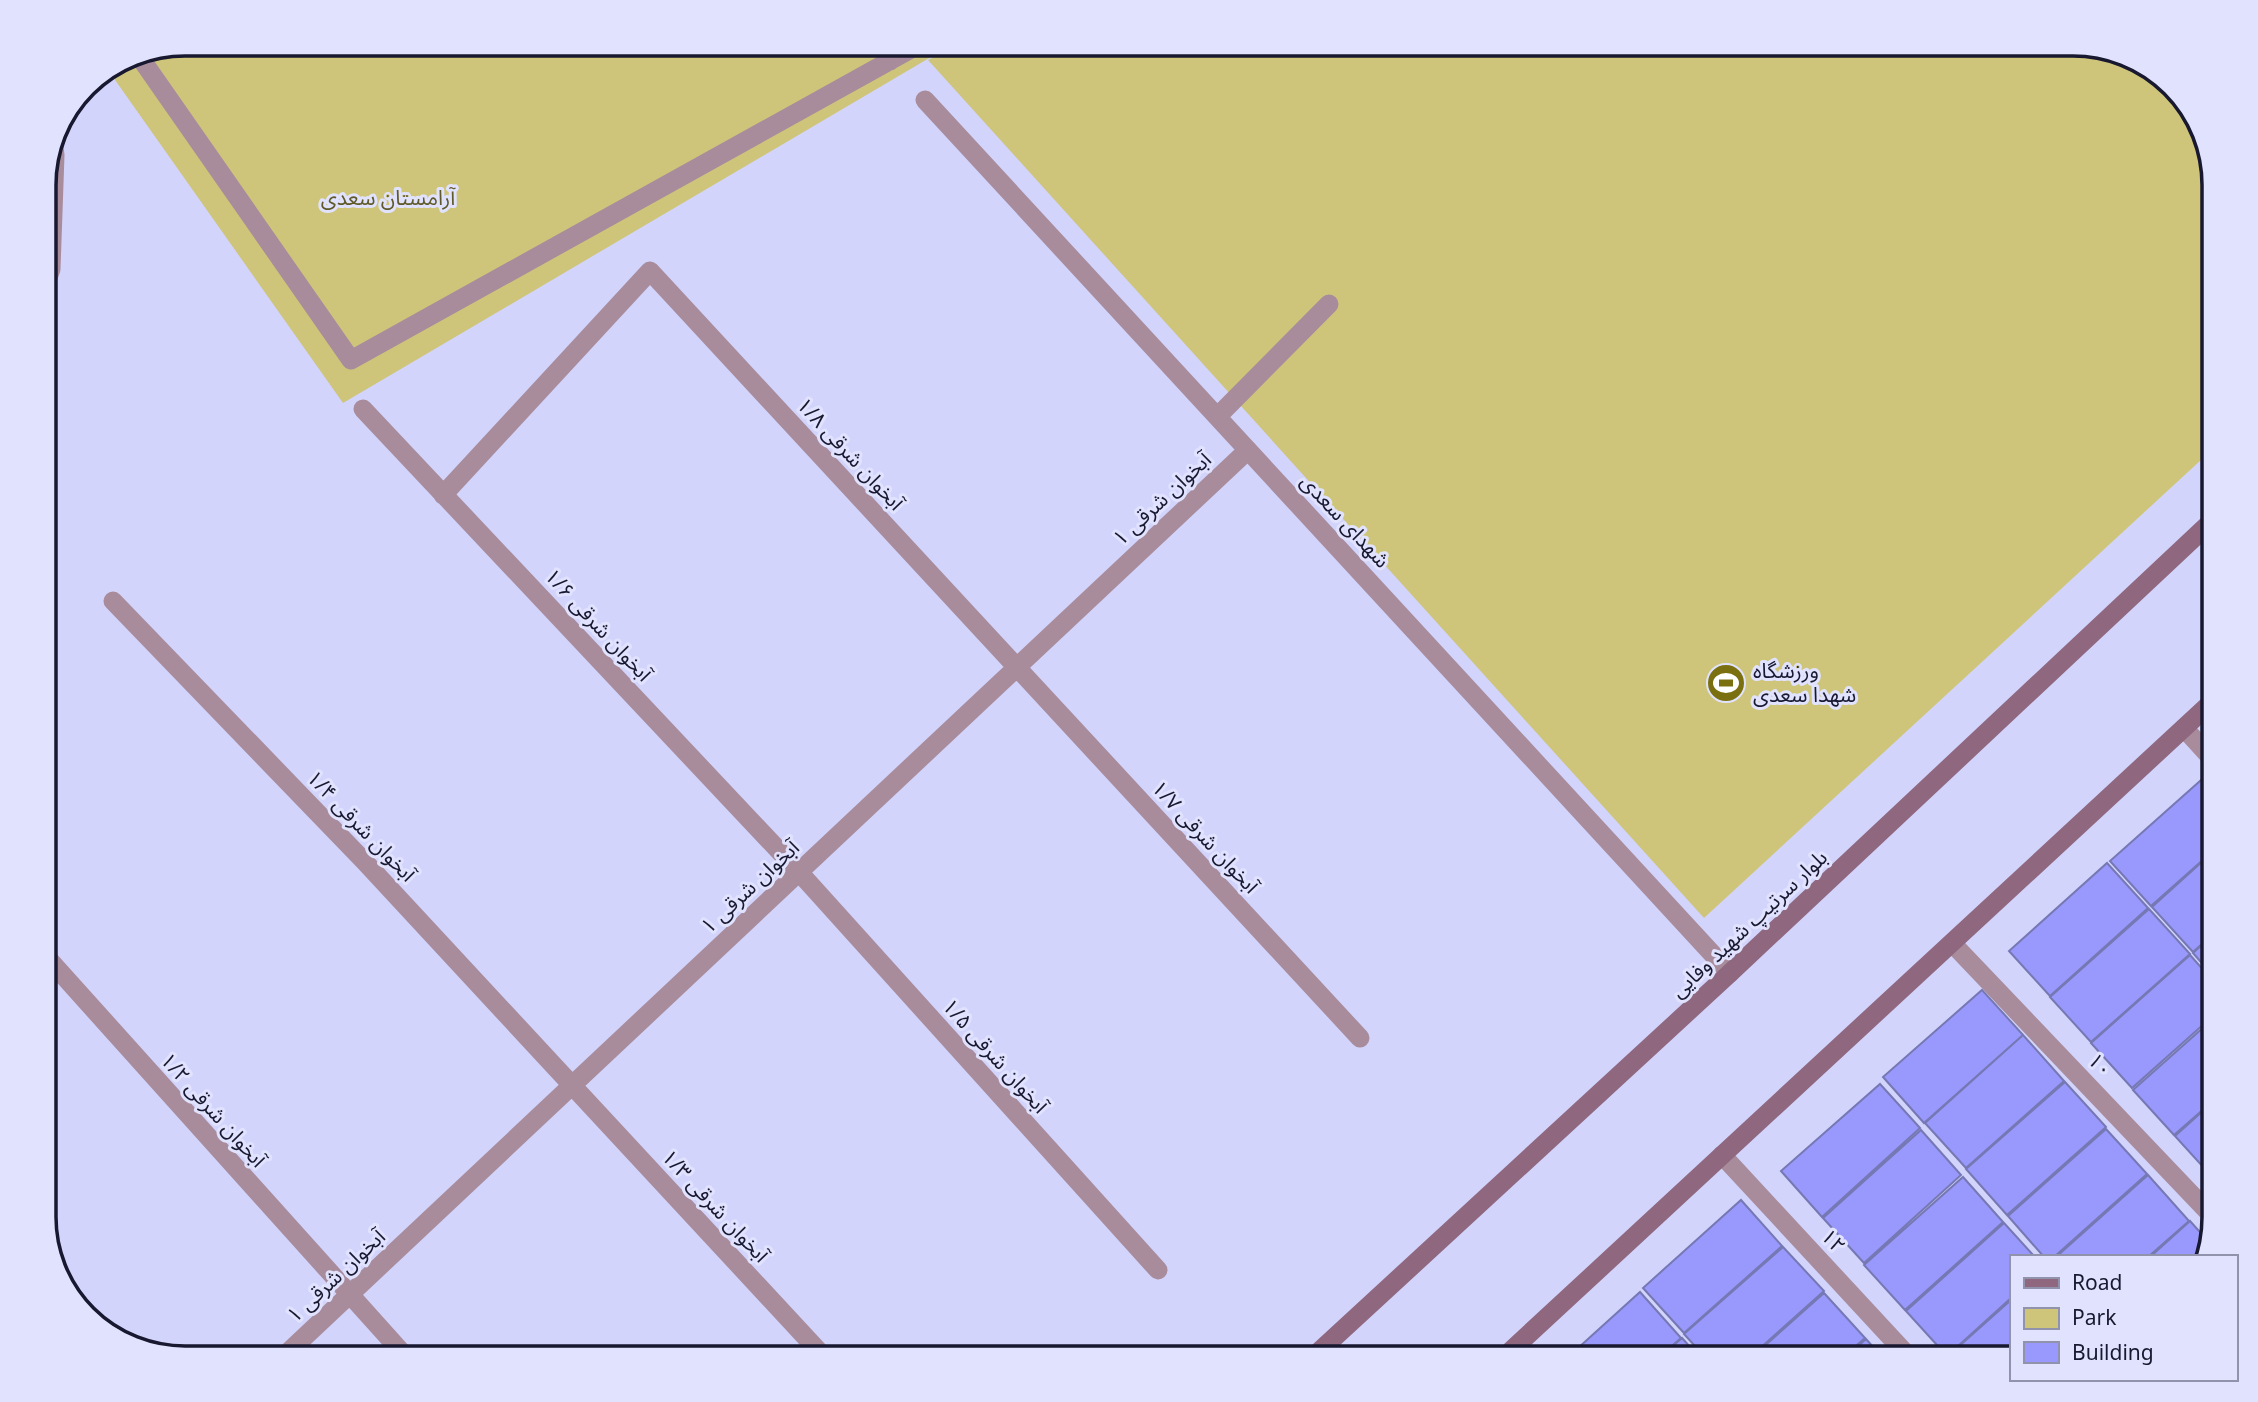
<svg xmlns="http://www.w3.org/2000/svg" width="2258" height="1402" viewBox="0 0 2258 1402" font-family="'Noto Sans','Noto Sans Arabic',sans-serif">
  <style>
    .green { fill: #cec57b }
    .building { fill: #9999fd; stroke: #7678b4; stroke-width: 2 }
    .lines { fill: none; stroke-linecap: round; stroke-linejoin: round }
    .minor { stroke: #a88c9c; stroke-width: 19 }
    .secondary { stroke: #8f677f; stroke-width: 19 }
    .labels { text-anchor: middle; stroke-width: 6; stroke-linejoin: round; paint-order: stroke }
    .park-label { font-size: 21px; fill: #5f5928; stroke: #e1e3fe }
    .street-label { font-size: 21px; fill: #181830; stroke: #e1e3fe }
    .poi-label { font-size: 21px; fill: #181830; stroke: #e1e3fe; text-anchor: start }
    .rim { fill: none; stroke: #181830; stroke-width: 3.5 }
  </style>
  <rect width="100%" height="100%" fill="#d2d4fc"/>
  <path class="green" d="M185 44H953L343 403 108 70 131 54Z
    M956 44H2073L2144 63 2195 114 2214 176V448L1704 918 928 60Z"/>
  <path class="building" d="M2209 773 2214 779V850L2151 906 2110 861Z
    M2214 851V933L2193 952 2152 907Z
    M2107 863 2148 908 2050 996 2009 951Z
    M2149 909 2190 954 2091 1042 2050 997Z
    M2214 934V977L2193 953Z
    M2190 955 2214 982V1015L2132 1088 2091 1043Z
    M1982 990 2023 1035 1924 1123 1883 1077Z
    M2214 1018V1100L2174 1135 2133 1090Z
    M2023 1035 2064 1081 1966 1168 1925 1123Z
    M2065 1082 2106 1127 2007 1215 1966 1169Z
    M1880 1084 1920 1128 1822 1217 1781 1171Z
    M2214 1101V1179L2175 1136Z
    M2106 1129 2147 1174 2054 1257H2044L2008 1216Z
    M1921 1130 1961 1175 1864 1263 1823 1218Z
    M2148 1175 2189 1221 2148 1257H2056Z
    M1963 1177 2003 1222 1905 1310 1864 1265Z
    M1741 1200 1782 1246 1684 1333 1643 1288Z
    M2190 1221 2208 1241 2204 1257H2150Z
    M2004 1223 2035 1257H2011V1298L1947 1356 1906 1311Z
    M1783 1247 1824 1291 1749 1358H1706L1684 1334Z
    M1640 1292 1681 1338 1658 1358H1567Z
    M1824 1293 1865 1338 1842 1358H1751Z
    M2011 1300V1358H1950L1948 1356Z
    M1682 1338 1700 1358H1659Z
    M1866 1339 1883 1358H1845Z"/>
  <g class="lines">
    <path class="minor" d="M880 44 890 61
      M137 53 351 360 920 44
      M925 100 1730 973
      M44 289 51 269 55 155 53 140
      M363 409 799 872 1158 1270
      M1218 416 1329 304
      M443 495 650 271 1360 1038
      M113 601 365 862 825 1358
      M2184 728 2214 761
      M1952 943 2214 1218
      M44 954 407 1358
      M1722 1155 1910 1358
      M282 1358 1248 450"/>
    <path class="secondary" d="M1312 1358 1730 973 2214 519
      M1503 1358 2214 700"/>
  </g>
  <defs>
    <symbol id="stadium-disc" viewBox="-11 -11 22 22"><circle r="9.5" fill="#7b7010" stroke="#e1e3fe"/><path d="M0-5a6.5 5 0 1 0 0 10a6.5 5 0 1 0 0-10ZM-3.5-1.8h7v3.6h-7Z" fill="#fff"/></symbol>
  </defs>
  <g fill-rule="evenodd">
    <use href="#stadium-disc" x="1704" y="661" width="44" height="44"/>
  </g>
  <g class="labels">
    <g class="park-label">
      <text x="388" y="205">آرامستان سعدی</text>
    </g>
    <g class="street-label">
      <text transform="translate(850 454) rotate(47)" y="7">آبخوان شرقی ۱/۸</text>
      <text transform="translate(1162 499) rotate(-43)" y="7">آبخوان شرقی ۱</text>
      <text transform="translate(1345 521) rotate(47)" y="7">شهدای سعدی</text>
      <text transform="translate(598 625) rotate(47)" y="7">آبخوان شرقی ۱/۶</text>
      <text transform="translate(361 826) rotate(46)" y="7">آبخوان شرقی ۱/۴</text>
      <text transform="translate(1205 837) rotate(47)" y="7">آبخوان شرقی ۱/۷</text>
      <text transform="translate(750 887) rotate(-43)" y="7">آبخوان شرقی ۱</text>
      <text transform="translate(1749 924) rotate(-43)" y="7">بلوار سرتیپ شهید وفایی</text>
      <text transform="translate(995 1056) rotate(48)" y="7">آبخوان شرقی ۱/۵</text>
      <text transform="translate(2100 1065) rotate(46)" y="7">۱۰</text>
      <text transform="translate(213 1110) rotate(48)" y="7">آبخوان شرقی ۱/۲</text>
      <text transform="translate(715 1206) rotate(47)" y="7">آبخوان شرقی ۱/۳</text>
      <text transform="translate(1833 1241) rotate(47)" y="7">۱۲</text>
      <text transform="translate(336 1276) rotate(-43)" y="7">آبخوان شرقی ۱</text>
    </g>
    <g class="poi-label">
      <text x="1753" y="678">ورزشگاه<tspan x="1753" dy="24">شهدا سعدی</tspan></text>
    </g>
  </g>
  <path d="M0 0H2258V1402H0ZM185 56H2073A129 129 0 0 1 2202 185V1217A129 129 0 0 1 2073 1346H185A129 129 0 0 1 56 1217V185A129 129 0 0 1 185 56Z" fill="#e1e3fe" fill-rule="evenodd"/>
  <path class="rim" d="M185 56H2073A129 129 0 0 1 2202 185V1217A129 129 0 0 1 2073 1346H185A129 129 0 0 1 56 1217V185A129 129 0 0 1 185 56Z"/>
  <rect x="2010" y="1255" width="228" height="126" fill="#e1e3fe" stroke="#9192ac" stroke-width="2"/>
  <rect x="2024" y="1278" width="35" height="10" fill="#8f677f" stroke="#9192ac" stroke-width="2"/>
  <text x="2072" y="1290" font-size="21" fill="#181830">Road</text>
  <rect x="2024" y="1308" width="35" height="21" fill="#cec57b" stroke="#9192ac" stroke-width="2"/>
  <text x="2072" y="1325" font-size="21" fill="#181830">Park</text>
  <rect x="2024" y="1342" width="35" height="21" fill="#9999fd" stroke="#9192ac" stroke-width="2"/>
  <text x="2072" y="1360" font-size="21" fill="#181830">Building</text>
</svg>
